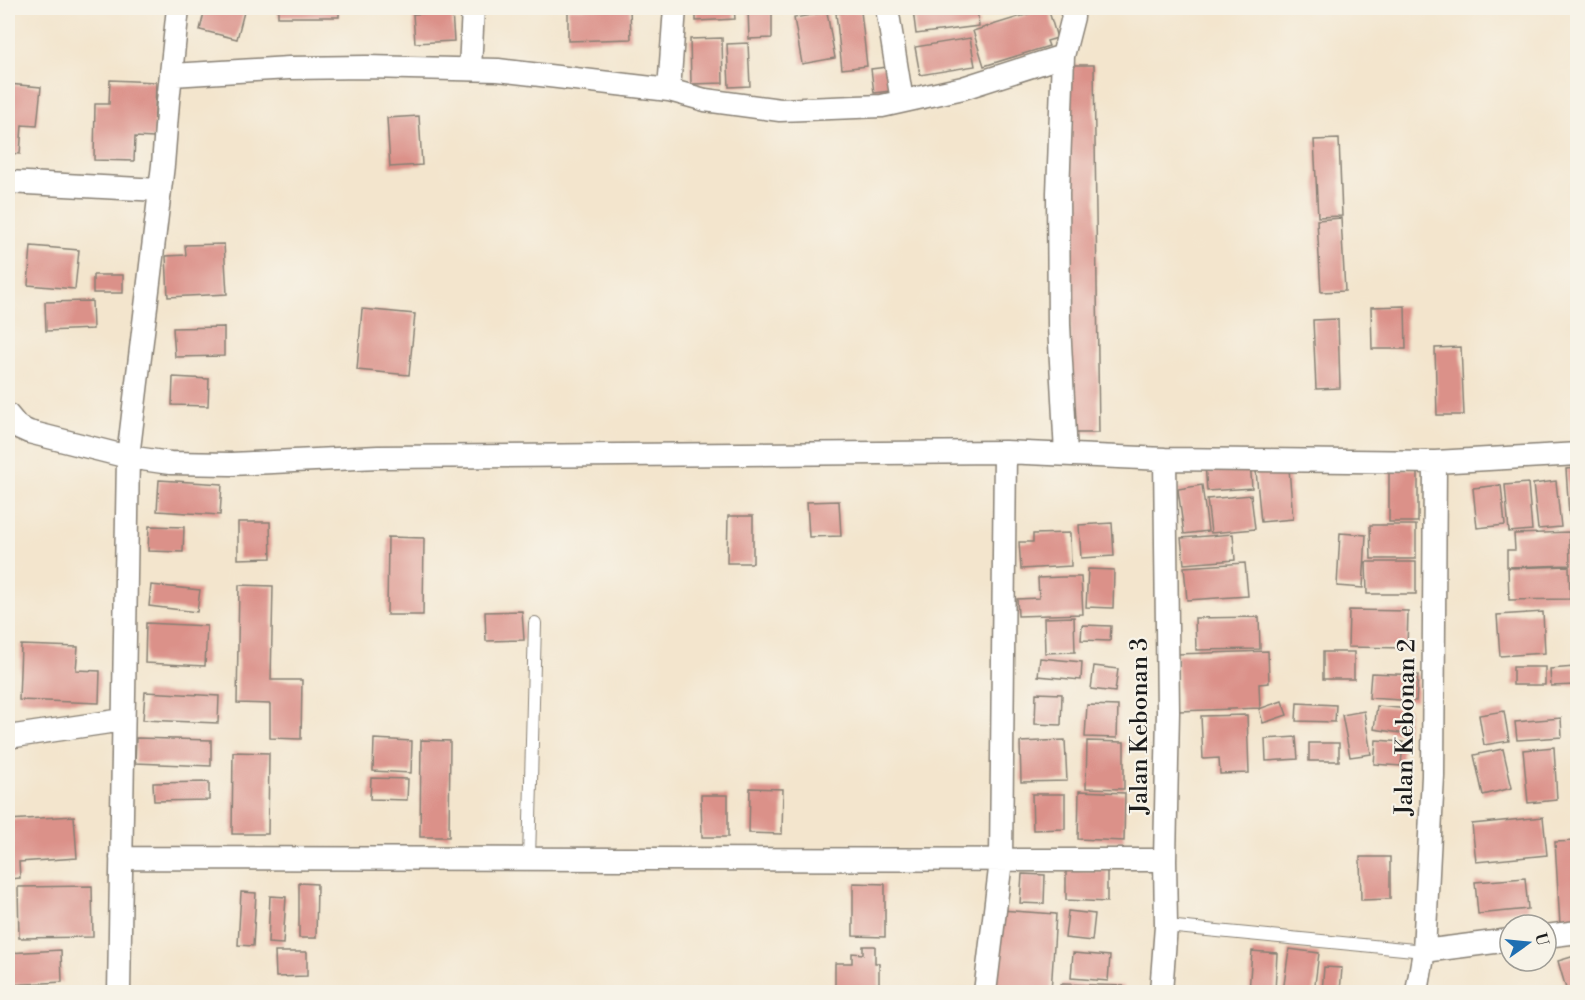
<svg xmlns="http://www.w3.org/2000/svg" width="1585" height="1000" viewBox="0 0 1585 1000" font-family="'Libre Bodoni',serif">
  <style>
    .building { fill: #db9189 }
    .lines { fill: none; stroke-linecap: round; stroke-linejoin: round }
    .service-casing { stroke: #888074; stroke-width: 14 }
    .minor-casing { stroke: #888074; stroke-width: 25 }
    .service { stroke: #fff; stroke-width: 12 }
    .minor { stroke: #fff; stroke-width: 22 }
    .labels { text-anchor: middle; stroke-width: 4.5; stroke-linejoin: round; paint-order: stroke }
    .street-label { font-size: 24px; fill: #1c1c1c; stroke: #f7f3e8 }
  </style>
  <rect width="100%" height="100%" fill="#f7f3e8"/>
  <filter id="ink" filterUnits="userSpaceOnUse"><feTurbulence type="fractalNoise" baseFrequency=".0167" numOctaves="2"/><feDisplacementMap in="SourceGraphic" scale="12" xChannelSelector="R" yChannelSelector="G"/><feConvolveMatrix kernelMatrix="1 2 1 2 8 2 1 2 1" color-interpolation-filters="sRGB"/></filter>
  <filter id="wash" filterUnits="userSpaceOnUse"><feTurbulence type="fractalNoise" baseFrequency=".008" numOctaves="4" result="noise"/><feDisplacementMap in="SourceGraphic" scale="24" xChannelSelector="R" yChannelSelector="G"/><feGaussianBlur stdDeviation="1.35" result="paint"/><feColorMatrix in="noise" values="0 0 0 0 0 0 0 0 0 0 0 0 0 0 0 0 0 1.4 0 .05"/><feComposite in="paint" operator="in"/></filter>
  <g filter="url(#wash)">
    <rect width="100%" height="100%" fill="#f3e5cd"/>
    <g id="blocks">
      <path class="building" d="M205 8H245L237 39 200 30Z
        M278 8H339V17H278Z
        M568 8H630L631 39 568 41Z
        M696 8H734L735 19 696 21Z
        M748 8H772V38L749 39Z
        M934 8H977L979 26 916 34 913 10Z
        M1048 8 1057 38 1047 41 1049 46 984 66 973 31Z
        M861 11 867 66 842 69 836 13Z
        M452 12 454 41 415 43 413 14Z
        M827 12 835 58 802 64 794 18Z
        M722 38 723 83 691 84 690 39Z
        M970 38 975 66 920 75 915 47Z
        M748 43 750 86 729 87 727 44Z
        M1071 65H1094L1099 433H1072L1067 84Z
        M887 67 890 91 874 93 871 69Z
        M110 80 156 82 154 138 135 137 134 161 94 160 95 104H109Z
        M8 84 41 87 37 126 22 125 20 154 8 153Z
        M419 116 422 165 390 167 387 118Z
        M1339 139 1342 216 1318 217 1314 140Z
        M1341 218 1345 291 1321 292 1317 220Z
        M224 244 227 294 168 297 166 256 186 255 185 245Z
        M31 246 79 250 75 289 28 285Z
        M93 275H123V293H93Z
        M8 287 12 288 9 321H8Z
        M92 301 93 329 46 331 45 302Z
        M1405 306 1406 349H1372L1371 307Z
        M362 309 415 314 409 375 357 370Z
        M1338 319 1340 388 1316 389 1313 320Z
        M224 327V356L175 357 173 328Z
        M1461 347 1464 415H1437L1435 348Z
        M173 377 209 379 208 406 172 405Z
        M1250 460 1252 488 1207 491 1205 463Z
        M1289 468 1293 519 1261 522 1256 471Z
        M1578 468V515H1569L1566 469Z
        M1389 469H1418V522H1389Z
        M159 480 222 484 220 515 157 511Z
        M1556 481 1561 527 1538 529 1533 484Z
        M1528 483 1532 530 1509 532 1505 485Z
        M1202 485 1208 531 1184 534 1178 489Z
        M1501 485 1505 525 1477 528 1473 488Z
        M1251 495 1255 529 1211 533 1207 499Z
        M839 501 841 536 809 537 807 502Z
        M728 516H753V563H727Z
        M238 522H270L271 558 238 559Z
        M1112 523 1114 556 1081 558 1079 525Z
        M1370 525H1416V559H1371Z
        M149 526 184 527 183 552 148 551Z
        M1569 532 1570 565 1507 567V550H1515L1514 534Z
        M1070 533 1071 566 1021 569 1019 542H1033V534Z
        M1340 533 1366 535 1363 588 1337 586Z
        M1233 534 1235 560 1184 564 1181 538Z
        M388 537 424 538 423 615H387Z
        M1366 562H1416V594H1367Z
        M1245 563 1248 596 1187 600 1184 567Z
        M1569 566 1570 599 1509 600 1508 568Z
        M1088 569 1114 570 1113 608 1086 607Z
        M1062 577H1081L1083 614 1018 616 1017 599 1039 598 1038 578Z
        M151 585 200 590 197 612 149 606Z
        M239 585 273 586 271 680H302L301 739 270 738V704L237 703Z
        M1349 610 1408 611 1407 648 1348 647Z
        M522 611 524 640 486 641 485 612Z
        M1543 612 1545 653 1500 656 1497 615Z
        M1074 617 1075 652 1045 653 1044 618Z
        M1259 617 1260 649 1196 650 1195 618Z
        M146 623 207 626 205 666 145 663Z
        M1082 625 1111 626 1110 641 1081 640Z
        M21 645 78 647 76 670 100 671 99 703 19 700Z
        M1268 651 1269 683 1259 684 1260 708 1179 711 1177 654Z
        M1323 652H1354V679H1323Z
        M1040 658 1082 662 1081 680 1038 676Z
        M1094 666 1118 669 1115 692 1091 689Z
        M1513 667H1545V685H1513Z
        M1575 667 1576 685 1551 686 1550 669Z
        M1371 673 1418 675 1416 701 1369 698Z
        M145 692 219 696 218 723 143 720Z
        M1036 693 1062 694 1061 725 1035 724Z
        M1282 701 1287 715 1263 723 1259 709Z
        M1297 703 1336 705 1335 722 1296 721Z
        M1087 705 1118 706 1117 738 1085 737Z
        M1377 706 1409 709 1406 734 1374 729Z
        M1364 711 1371 754 1350 757 1342 715Z
        M1504 711 1509 741 1484 745 1479 715Z
        M1247 715 1249 773 1220 774 1219 758 1203 759 1201 716Z
        M1561 718 1562 737 1517 740 1515 722Z
        M1296 737 1298 759 1266 761 1265 739Z
        M136 738 211 740V766L135 763Z
        M374 739 412 741 411 773 373 771Z
        M421 740 450 741 449 837H420Z
        M1065 740 1067 781 1021 782 1020 742Z
        M1376 740 1403 742 1401 766 1374 764Z
        M1087 741 1124 742V789L1086 788Z
        M1309 743H1339V761H1309Z
        M1554 747 1557 800 1528 803 1523 750Z
        M1503 749 1512 788 1483 795 1474 755Z
        M233 752 269 753 268 834H232Z
        M371 778 408 779 407 800 370 799Z
        M209 782V800L154 801 153 783Z
        M750 788 783 789 782 834 749 833Z
        M1079 791 1125 793 1124 841 1078 839Z
        M1032 794H1065V829L1033 830Z
        M701 795H728V837H702Z
        M74 816 77 858 19 862 20 878 8 879V820Z
        M1543 817 1547 855 1476 862 1472 824Z
        M1578 841V923L1560 925 1555 842Z
        M1360 857H1390V899L1361 900Z
        M1066 870 1107 871V902L1066 900Z
        M1022 874 1045 875 1044 904 1020 903Z
        M1525 878 1528 909 1478 914 1475 882Z
        M299 883 317 884 316 938H299Z
        M853 883 885 884V937L853 936Z
        M92 886 93 937 19 938 18 887Z
        M241 892 256 893 253 946 238 945Z
        M270 896 286 897 283 944 268 943Z
        M1000 910 1056 914 1051 992H995Z
        M1068 911 1095 914 1092 941 1065 938Z
        M863 946H875V963H879V992H835V963H852V953L863 954Z
        M1289 949 1319 953 1314 992H1283Z
        M61 950 62 982 9 985 8 953Z
        M1252 951 1277 953 1275 992H1249Z
        M275 952H307V976L276 977Z
        M1073 953 1110 956 1108 981 1071 978Z
        M1578 955V992H1567L1558 961Z
        M1324 967 1342 968 1340 992H1322Z
        M1061 984 1124 986 1123 992H1061Z"/>
    </g>
  </g>
  <g filter="url(#ink)">
    <use href="#blocks" fill-opacity="0" stroke="#888074" stroke-width="1.5"/>
    <g class="lines">
      <defs>
        <path id="service" d="M529 860 535 623
          M1166 926 1424 951"/>
        <path id="minor" d="M887 8 902 101
          M470 69 473 8
          M172 75 289 68 366 67 498 70 669 90 705 100 780 110 882 106 963 88 1063 56
          M669 90 675 8
          M8 182 159 190
          M8 415 18 427 29 432 128 457 170 463 231 464 378 457 1005 452 1165 459 1435 462 1578 454
          M1066 454 1059 325 1058 193 1063 56 1073 17 1071 8
          M8 737 123 720
          M121 858 1165 860
          M1546 936 1578 932
          M1424 951 1510 940
          M119 992 128 457 163 165 168 102 178 8
          M985 992 1001 861 1005 452
          M1161 992 1166 926 1165 860 1168 712 1165 459
          M1417 992 1424 951 1433 776 1435 462"/>
      </defs>
      <use href="#service" class="service-casing"/>
      <use href="#minor" class="minor-casing"/>
      <use href="#service" class="service"/>
      <use href="#minor" class="minor"/>
    </g>
  </g>
  <g class="labels">
    <g class="street-label">
      <text transform="translate(1139 726) rotate(-90)" y="8">Jalan Kebonan 3</text>
      <text transform="translate(1405 727) rotate(-89)" y="8">Jalan Kebonan 2</text>
    </g>
  </g>
  <rect width="1585" height="1000" fill="none" stroke="#f7f3e8" stroke-width="30"/>
  <g transform="translate(1528 943) rotate(75)"><circle r="28" fill="#f7f3e8" stroke="#9f9d96" stroke-width="1.5"/>
  <path d="M0-4.5L10 22L0 15L-10 22Z" fill="#1f6fb2"/>
  <text y="-9" font-size="16" font-weight="bold" text-anchor="middle" fill="#1c1c1c">U</text>
  </g>
</svg>
